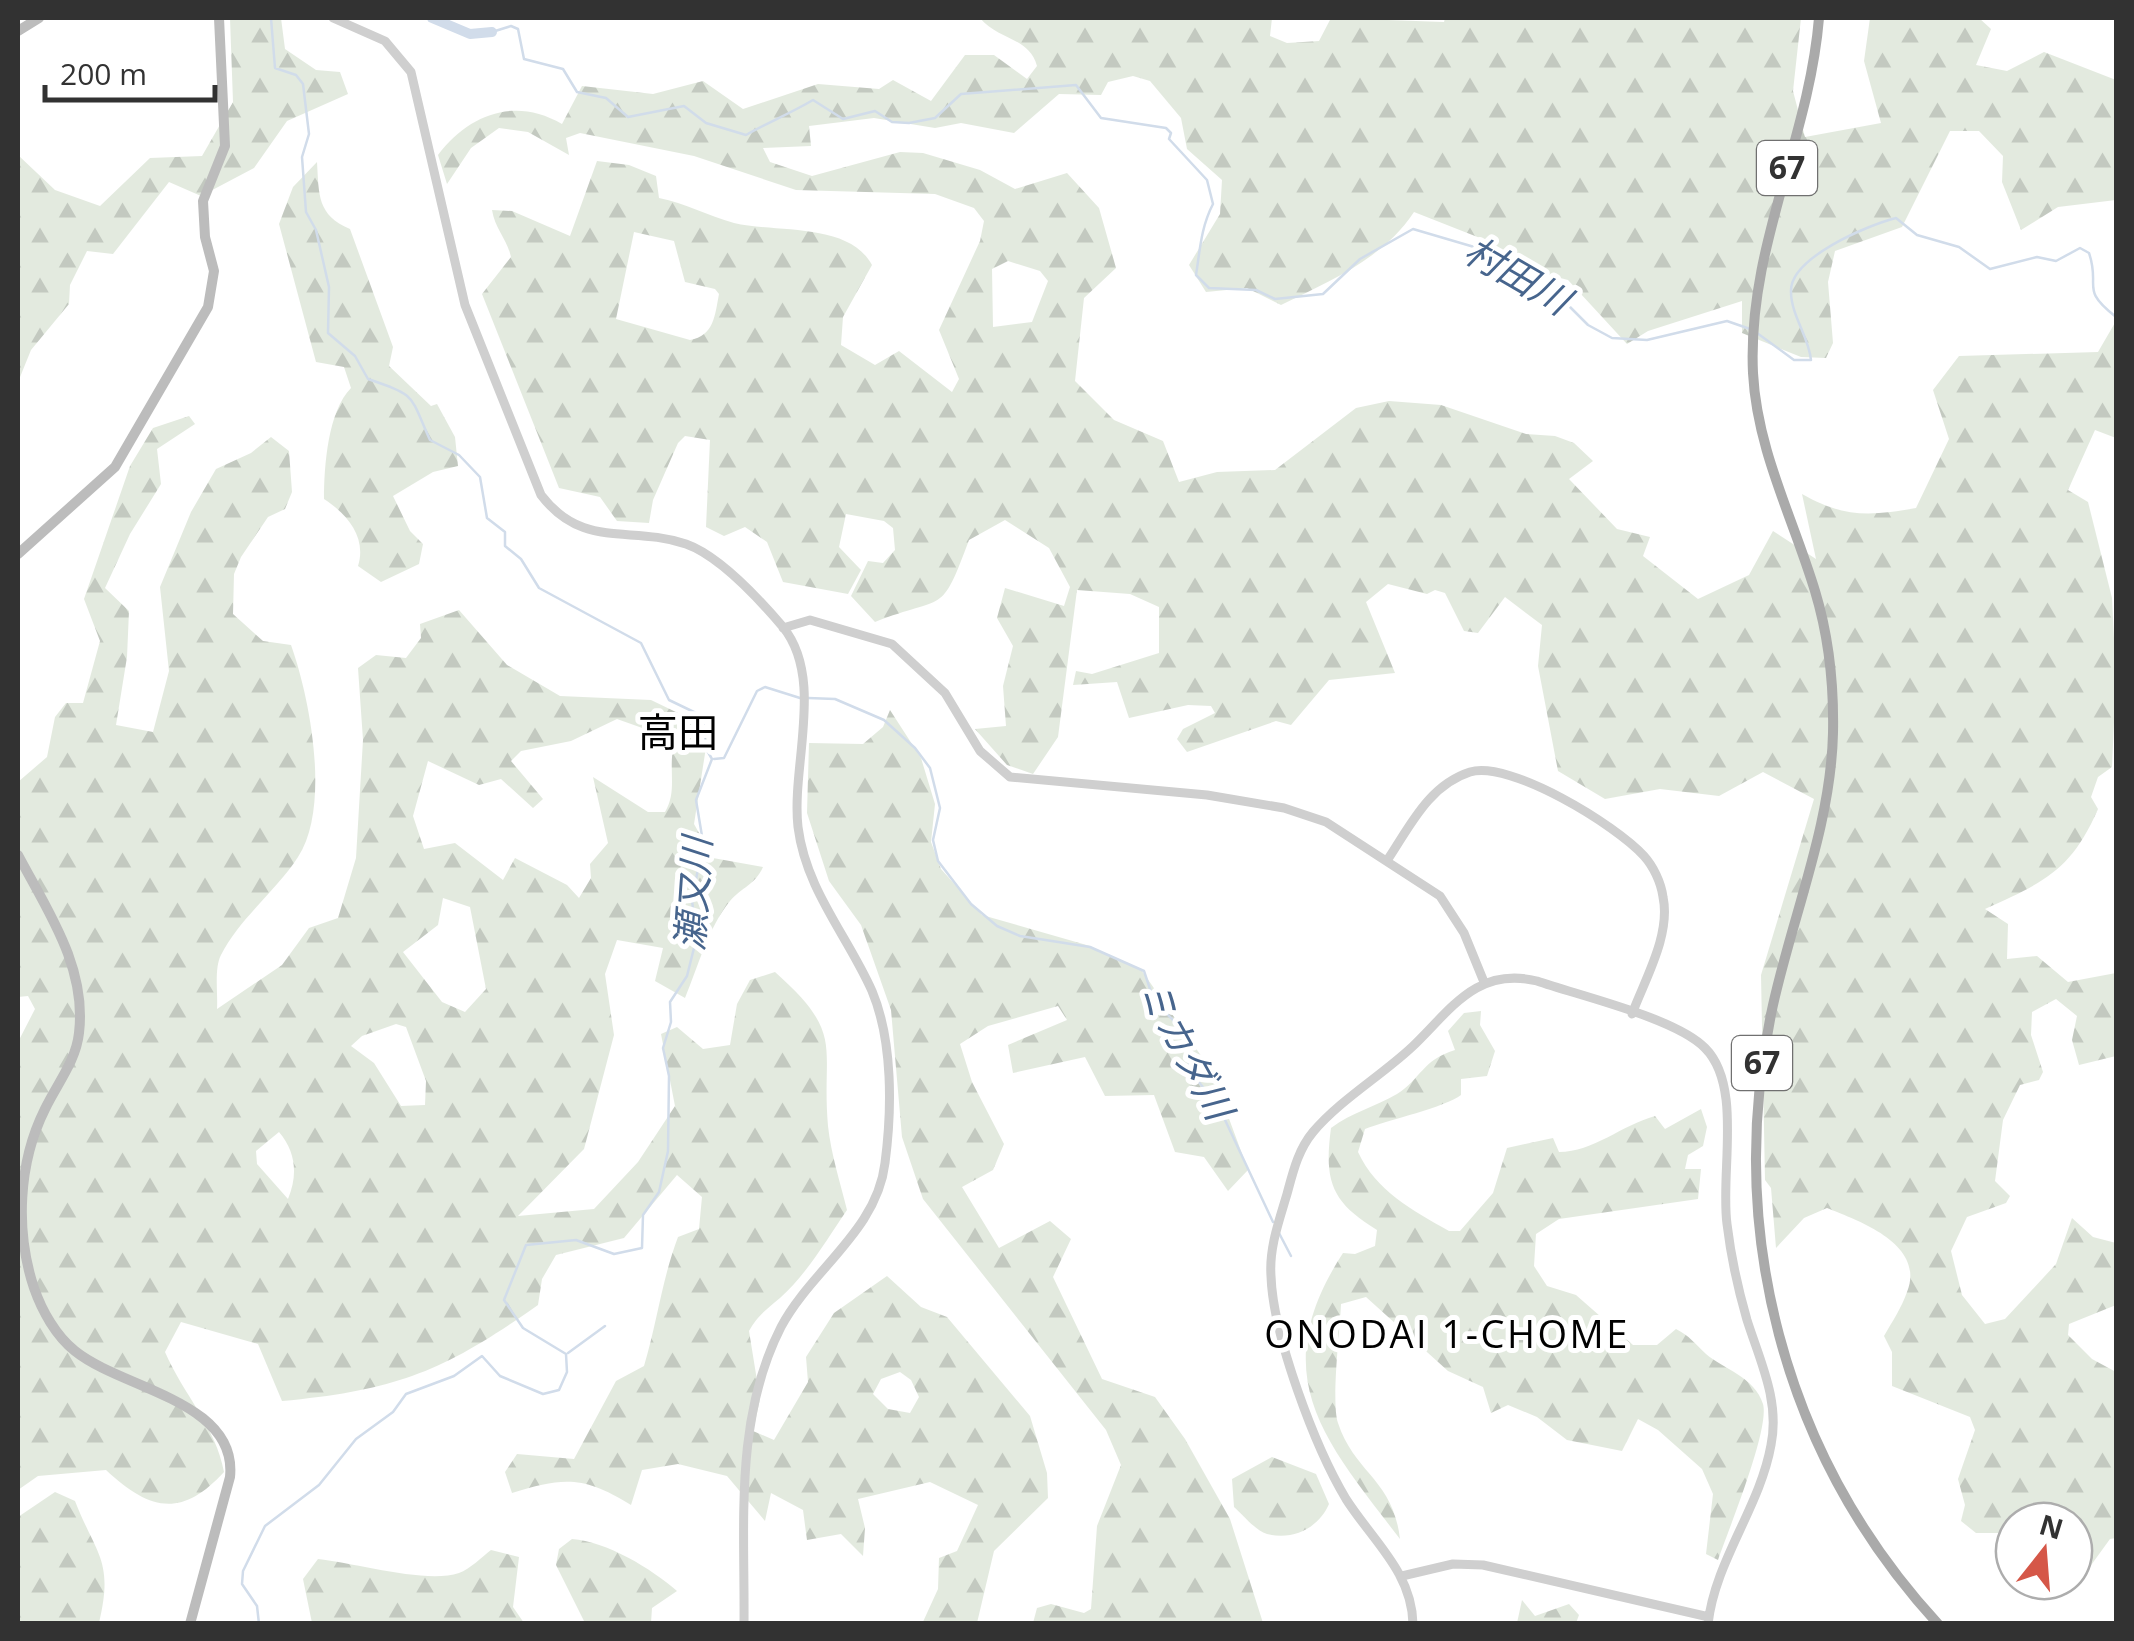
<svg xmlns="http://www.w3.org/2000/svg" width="2134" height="1641" viewBox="0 0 2134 1641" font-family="'Open Sans','Noto Sans JP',sans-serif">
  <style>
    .forest { fill: url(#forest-firs); fill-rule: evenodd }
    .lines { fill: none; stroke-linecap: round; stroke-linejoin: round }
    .stream { stroke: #d1dcea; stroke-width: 2.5 }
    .river { stroke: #d1dcea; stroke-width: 10 }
    .tertiary { stroke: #cfcfcf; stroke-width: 9 }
    .secondary { stroke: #bcbcbc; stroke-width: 10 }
    .primary { stroke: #aaa; stroke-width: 10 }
    .labels { text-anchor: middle; stroke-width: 10; stroke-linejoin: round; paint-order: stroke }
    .shield { fill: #fff; stroke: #707070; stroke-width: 2.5 }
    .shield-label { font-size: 32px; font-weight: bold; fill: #323232 }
    .water-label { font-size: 38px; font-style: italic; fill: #47658d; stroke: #fff }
    .neighbourhood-label { font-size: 38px; letter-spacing: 2.5px; fill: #000; stroke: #fff }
    .quarter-label { font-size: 40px; fill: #000; stroke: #fff }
  </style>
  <defs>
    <pattern id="forest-firs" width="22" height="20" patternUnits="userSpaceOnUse" patternTransform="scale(2.5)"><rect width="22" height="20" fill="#e3eadf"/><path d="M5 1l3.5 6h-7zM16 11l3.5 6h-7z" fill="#c3c9c0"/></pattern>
  </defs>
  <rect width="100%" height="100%" fill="#fff"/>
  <path class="forest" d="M230 18H281L285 49 316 70 340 72 348 94 287 121 254 168 201 196 169 182 113 254 87 251 70 285 69 304 31 350 18 382V155L55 190 100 206 150 158 202 156 233 102Z
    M980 18H1272L1270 36 1287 43 1319 41 1331 18 1444 22 1445 18H1801L1793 91 1805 137 1881 123 1864 61 1870 18H1979L1991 29 1976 65 2007 71 2044 52 2116 80V200L2058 207 2021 230 2002 182 2003 156 1979 131H1950L1902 227 1835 251 1828 282 1833 343 1826 358 1801 357 1742 333V301L1648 331 1627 344 1568 280 1510 265 1480 238 1414 212C1383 259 1330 281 1281 305L1247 288 1206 292 1189 265 1220 214 1222 180 1187 149 1181 118 1150 81 1133 76 1108 82 1101 95 1059 94 1014 133 961 123 935 128 874 118 809 126 811 146 763 148 770 162 812 176 900 152 923 153 980 170 1015 189 1067 173 1099 208 1116 268 1084 298 1075 381 1114 420 1163 441 1179 482 1217 472 1275 470 1356 408 1389 401 1441 405 1526 434 1555 436 1574 443 1593 461 1569 479 1617 529 1650 537 1643 556 1698 599 1749 575 1773 531 1816 559 1802 494C1844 518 1870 516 1916 508L1949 439 1933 390 1959 356 2098 352 2116 321V438L2095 430 2068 490 2088 502 2112 598 2116 678 2112 767 2098 777 2091 797 2098 809C2071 871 2044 882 1985 909L2008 924 2007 959 2037 956 2068 982 2116 973V1056L2079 1065 2072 1040 2077 1016 2056 999 2032 1012 2031 1035 2043 1072 2039 1080 2020 1085 2003 1120 1995 1181 2010 1196 2006 1203 1967 1217 1951 1251 1962 1295 1985 1324 2005 1319 2056 1264 2072 1218 2093 1237 2116 1243V1305L2069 1324 2068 1335 2092 1359 2116 1372V1538L2110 1539 2089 1568 2074 1557V1521H2014V1533H1976L1961 1521 1965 1505 1958 1479 1975 1430 1970 1417 1892 1386V1352L1884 1336C1892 1322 1902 1307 1907 1292 1926 1244 1859 1221 1827 1208L1804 1218 1776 1248 1771 1188 1765 1180 1761 975 1814 799 1763 772 1719 796 1660 789 1605 799 1558 771 1538 666 1542 625 1505 597 1478 633 1464 631 1445 593 1435 590 1427 594 1388 584 1366 602 1395 673 1329 680 1291 725 1276 721 1187 752 1177 739 1183 729 1215 713 1211 706 1188 705 1129 718 1117 682 1073 685 1076 671 1092 674 1159 653V607L1130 594 1077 590 1058 737 1033 774 1007 765 975 729 1006 726 1003 686 1013 646 997 618 1005 588 1064 606 1070 587 1049 548 1005 520 969 540C940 618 946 594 875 622L851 596 868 561 883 563 895 550 893 528 884 521 846 514 839 547 861 570 848 594 783 582 767 542 745 527 724 536 706 527 710 440 685 436 678 443 653 500 649 523 617 521 600 497 559 488 482 294 511 257C507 239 495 229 492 210L512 211 570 236 597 161 629 165 656 176 659 198C685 203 708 216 734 223 775 233 849 222 872 265L843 317 841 345 875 365 899 351 952 392 959 379 939 330 980 241 984 221 974 208 935 194 796 190 694 156 580 133 566 138 569 155 528 132 499 128 471 148 447 184 438 155C470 113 516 97 562 124L582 86 653 94 703 81 743 109 818 84 879 89 893 80 931 101 965 55H994L1027 79 1037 66C1029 37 998 40 980 18ZM634 232 674 241 685 282 715 289 719 294C715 315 714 336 690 340L616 319ZM1008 261 1040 271 1048 281 1032 322 993 327 992 269Z
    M317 162C319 195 317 215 350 229L393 347 389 366 431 406 437 404 455 437 458 466 433 472 393 496 410 531 423 544 419 564 381 582 358 566C367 537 347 514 324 499 324 466 328 411 351 388L344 367 316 362 279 224 293 187Z
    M189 416 195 424 157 449 161 484 130 534 105 588 129 611 127 657 116 725 153 732 169 671 160 587 191 512 216 469 251 453 271 437 289 451 292 492 285 509 268 517 241 557 234 574 233 614 263 641 291 645C310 698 331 807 298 857 276 891 239 919 221 955 214 968 218 993 217 1009L282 965 309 928 338 918 356 858 363 740 358 668 376 655 406 658 421 638 420 624 459 610 507 665 560 696 651 700 709 728 694 824 713 858 763 867C755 885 742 887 730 901 708 928 698 967 685 998L655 981 663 948 617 940 605 974 614 1035 584 1149 518 1216 594 1209 638 1162 675 1106 661 1034 677 1027 703 1049 730 1045 737 1004 750 980 775 972C846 1035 821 1045 828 1126 831 1154 840 1182 847 1210 827 1239 807 1274 780 1298 766 1310 758 1315 749 1331L760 1399 753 1431 774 1440 808 1382 806 1357 834 1313 887 1276 921 1307 947 1317 1030 1416 1047 1473 1048 1498 994 1551 977 1623 922 1624 938 1589 939 1558 957 1551 978 1505 930 1482 858 1499 865 1528 863 1556 841 1534 807 1540 803 1510 771 1493 765 1521 727 1476 678 1464 642 1470 631 1505C584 1476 564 1477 512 1493L505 1472 517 1454 574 1459 616 1381 644 1366C657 1323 662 1279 678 1237L699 1229 702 1197 677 1175 624 1238 556 1255 542 1279 538 1305C444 1371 398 1390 282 1401L258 1344 181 1322 165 1352C183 1394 216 1427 224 1472 181 1519 149 1510 106 1470L38 1476 18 1490V1042L35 1009 28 996 18 997V782L47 757 55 717 66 703H83L100 641 84 599 130 466 153 428ZM617 719 662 735 673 749C669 772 677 792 665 812H648L593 777 608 843 590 864 591 878 579 898 567 885 515 858 503 880 455 843 424 849 413 816 428 761 479 785 501 779 533 808 543 799 511 761 521 751 571 741ZM443 898 470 907 486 989 465 1012 442 1002 403 952 438 925ZM396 1024 406 1027 426 1081 425 1105 401 1106 374 1063 351 1046 362 1036ZM279 1132C296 1152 298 1175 288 1199L257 1164 256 1151ZM900 1372 911 1380 919 1397 910 1413 888 1409 873 1394 881 1379Z
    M890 710 921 758 935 804 931 842 941 869 982 915 1090 946 1142 971 1211 1070 1248 1170 1228 1191 1204 1157 1175 1152 1154 1095 1105 1096 1085 1057 1013 1073 1008 1045 1067 1020 1058 1006 988 1026 960 1044 972 1082 1004 1144 993 1170 962 1187 999 1248 1050 1221 1071 1239 1053 1277 1102 1379 1155 1397 1185 1439 1230 1519 1263 1623H1033L1037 1608 1051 1604 1084 1613 1091 1609 1097 1526 1121 1465 1106 1430 923 1199 902 1137 891 1010 861 925 829 881 807 813 809 743 863 744 883 727Z
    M1481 1011 1480 1025 1495 1051 1487 1076 1461 1079V1095C1446 1107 1388 1120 1365 1129L1358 1152C1376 1191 1412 1210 1449 1231H1460L1493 1193 1507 1148 1553 1138 1559 1152C1593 1152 1622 1125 1655 1116L1665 1129 1701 1109 1707 1127 1703 1146 1688 1155 1685 1169H1701L1698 1199 1559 1219 1536 1234 1534 1266 1547 1286 1576 1295 1633 1345H1657L1676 1329C1690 1336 1695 1344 1706 1354 1723 1369 1755 1377 1763 1404 1770 1429 1728 1531 1718 1560L1706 1554 1713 1494 1702 1469 1658 1430 1638 1419 1622 1451 1567 1440 1537 1417 1508 1405 1491 1413 1483 1387 1448 1371 1366 1297 1341 1304C1340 1330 1331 1402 1338 1423 1355 1474 1393 1479 1400 1539 1324 1440 1264 1375 1343 1253L1355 1254 1375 1246 1377 1230C1331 1202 1324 1181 1331 1128 1352 1112 1375 1107 1397 1094 1421 1079 1422 1060 1455 1050L1448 1031 1464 1013Z
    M1272 1457 1316 1474 1329 1504C1319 1527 1294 1541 1267 1534 1256 1531 1243 1515 1234 1507L1232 1479Z
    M55 1492 75 1501C96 1555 114 1560 99 1623H18V1517Z
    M572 1539C606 1541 652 1569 677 1591L652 1608 651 1623H585L556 1565 559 1549Z
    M491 1550 519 1557 513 1607 524 1623H312L303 1579 318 1559C356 1563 426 1584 459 1573 470 1569 482 1557 491 1550Z
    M1522 1600 1535 1616 1569 1604 1579 1615 1576 1623H1517Z"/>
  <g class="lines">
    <path class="stream" d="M492 32 511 26 518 29 524 59 563 69 577 92 606 98 628 117 684 106 706 123 746 135C769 122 791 113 813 100L843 119 875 111 892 122 909 123 935 118 961 94 1076 85 1101 118 1166 128 1171 133 1169 139 1207 180 1213 204C1201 227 1200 250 1196 275L1209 288 1256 290 1275 299 1323 294 1360 259 1413 229 1481 249 1503 276 1557 294 1588 325 1612 338 1647 340 1727 321 1750 329
      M1757 333 1794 360H1811C1809 337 1791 315 1791 292 1789 258 1868 225 1896 218L1917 235 1959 247 1990 269 2037 257 2056 261 2080 248 2089 253C2101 288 2079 288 2116 317
      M808 698 835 699 884 720 915 748 930 768 940 808 933 840 938 861 971 904 997 926 1020 936 1090 947 1144 971 1154 1001 1179 1026 1192 1074 1218 1105 1273 1222
      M714 759 724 758 757 691 765 687 800 698
      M1279 1233 1291 1256
      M568 1353 605 1326
      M259 1624 257 1606 242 1584 243 1571 265 1526 319 1485 356 1439 393 1412 406 1394 454 1376 482 1356 500 1376 543 1394 559 1390 567 1372 566 1354 523 1328 504 1300 526 1245 576 1240 614 1254 642 1248 643 1215 659 1192 668 1151 669 1076 663 1048 671 1022 670 1002 687 976 697 936 692 901 703 842 696 800 712 759 705 747 703 722 696 713 669 700 641 643 539 588 521 559 505 546V532L487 518 480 477 459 455 430 440C409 393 417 396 368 379L355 356 328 333 329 287 316 230 306 212 302 157 309 134 303 84 296 75 275 68 271 18"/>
    <path class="river" d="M432 18 470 34 492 32"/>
    <path class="tertiary" d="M333 18 385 41 411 72 465 305 541 495C583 550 630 525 686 544 720 556 760 600 783 627 825 679 791 766 798 827 806 890 847 935 872 991 893 1041 892 1110 885 1163 877 1231 811 1270 781 1327 734 1419 745 1524 744 1624
      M783 628 810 620 892 644 945 693 980 751 1010 777 1207 795 1284 808 1326 822 1440 896 1464 933 1484 982
      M1388 859C1410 826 1429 785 1470 772 1510 760 1616 825 1644 856 1653 866 1661 882 1663 897 1671 935 1645 979 1632 1014
      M1402 1576 1453 1564 1483 1565 1709 1617
      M1413 1624C1412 1572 1372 1540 1346 1499 1315 1447 1273 1336 1271 1276 1269 1248 1279 1221 1287 1194 1293 1172 1298 1150 1313 1132 1340 1100 1381 1076 1412 1047 1450 1011 1476 966 1537 981 1580 996 1676 1018 1705 1048 1743 1086 1720 1173 1727 1224 1731 1257 1738 1289 1747 1320 1760 1361 1780 1401 1771 1445 1760 1507 1715 1561 1708 1624"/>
    <path class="secondary" d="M18 31 39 18
      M18 554 115 467 208 307 214 271 205 237 203 201 225 146 219 18
      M18 855C47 910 87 967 79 1033 76 1061 57 1084 45 1109 18 1163 15 1231 34 1288 42 1311 56 1336 75 1351 122 1389 238 1401 230 1477L190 1624"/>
    <path class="primary" d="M1819 18C1809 140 1747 248 1753 373 1757 450 1793 518 1815 591 1829 637 1834 684 1833 733 1831 825 1793 915 1773 1005 1724 1228 1783 1455 1938 1624"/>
  </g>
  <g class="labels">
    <g class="shield">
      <rect x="1757" y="141" width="60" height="54" rx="8"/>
      <rect x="1732" y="1036" width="60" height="54" rx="8"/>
    </g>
    <g class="shield-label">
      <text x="1787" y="179">67</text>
      <text x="1762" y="1074">67</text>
    </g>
    <g class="water-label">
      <text transform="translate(1517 276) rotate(30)" y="13">村田川</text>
      <text transform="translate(694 894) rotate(-86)" y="13">瀬又川</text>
      <text transform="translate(1185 1050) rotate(61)" y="13">ミカダ川</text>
    </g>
    <g class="neighbourhood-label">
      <text x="1447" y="1348">ONODAI 1-CHOME</text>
    </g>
    <g class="quarter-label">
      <text x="678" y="747">高田</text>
    </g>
  </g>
  <rect width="2134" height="1641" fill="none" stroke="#323232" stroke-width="40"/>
  <g transform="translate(2044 1551) rotate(17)"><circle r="48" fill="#ffffff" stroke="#adadad" stroke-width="2.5"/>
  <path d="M0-8L18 38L0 25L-18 38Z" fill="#d55748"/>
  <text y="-15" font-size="28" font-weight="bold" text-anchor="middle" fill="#323232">N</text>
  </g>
  <path d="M45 85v15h170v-15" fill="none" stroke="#323232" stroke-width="5"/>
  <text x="60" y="85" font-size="30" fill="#323232" stroke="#ffffff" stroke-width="8" paint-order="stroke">200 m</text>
</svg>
